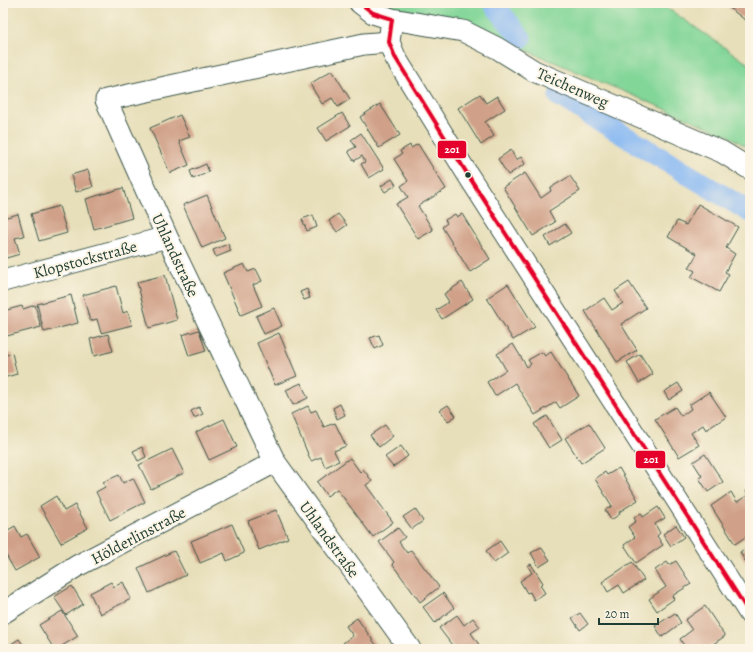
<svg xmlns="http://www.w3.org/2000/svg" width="753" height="652" viewBox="0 0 753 652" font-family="Alegreya,serif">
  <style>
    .green { fill: #82d698; stroke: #508a66 }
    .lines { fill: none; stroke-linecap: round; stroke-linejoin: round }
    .canal { stroke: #87b8f3; stroke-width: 21 }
    .building { fill: #d0a088 }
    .street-casing { stroke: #3d5548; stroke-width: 23 }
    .street { stroke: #fff; stroke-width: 21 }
    .bus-1-casing { stroke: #fcf5e5; stroke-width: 7 }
    .bus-1 { stroke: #e4002b; stroke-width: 4 }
    .bus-dot { fill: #1f3d34; stroke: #fcf5e5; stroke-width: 1.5 }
    .labels { text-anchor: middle; stroke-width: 4; stroke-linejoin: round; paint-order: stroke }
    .street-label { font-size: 16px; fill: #1f3d34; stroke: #fcf5e5 }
    .line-badge { stroke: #fcf5e5; stroke-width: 1.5 }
    .badge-label { font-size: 11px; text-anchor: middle; font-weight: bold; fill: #fff }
  </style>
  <rect width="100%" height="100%" fill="#fcf5e5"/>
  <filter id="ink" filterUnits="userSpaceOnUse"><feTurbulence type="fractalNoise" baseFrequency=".025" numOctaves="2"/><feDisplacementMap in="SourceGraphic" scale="8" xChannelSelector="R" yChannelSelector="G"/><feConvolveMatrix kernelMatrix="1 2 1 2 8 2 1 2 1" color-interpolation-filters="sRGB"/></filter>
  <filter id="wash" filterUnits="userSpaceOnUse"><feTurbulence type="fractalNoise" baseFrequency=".012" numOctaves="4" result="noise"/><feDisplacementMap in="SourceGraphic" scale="16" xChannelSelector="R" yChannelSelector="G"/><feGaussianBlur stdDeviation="0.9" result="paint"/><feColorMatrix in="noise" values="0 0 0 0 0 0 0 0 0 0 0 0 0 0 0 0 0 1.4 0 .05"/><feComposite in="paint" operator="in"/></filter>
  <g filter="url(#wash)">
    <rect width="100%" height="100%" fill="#e7dfba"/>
    <path class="green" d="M379 3H660L750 65V149L729 136 452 19 383 6Z"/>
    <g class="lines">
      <path class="canal" d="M493 3 521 38
        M559 96 750 212"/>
    </g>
    <g id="blocks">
      <path class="building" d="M723 3H750V13L745 20Z
        M332 70 350 99 338 107 332 98 322 104 310 84Z
        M480 94 486 103 497 96 505 109 485 122 494 136 481 145 458 108Z
        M380 104 400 135 379 148 360 117Z
        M342 113 350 126 326 141 318 128Z
        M180 115 190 137 179 141 189 165 170 173 150 128Z
        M361 133 384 169 369 178 361 164 365 162 362 156 354 161 348 151 356 147 351 140Z
        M418 144 446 189 418 206 433 230 418 239 396 204 408 197 401 186 408 181 394 159 402 154 400 151 410 145 411 148Z
        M511 150 516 160 521 157 525 164 508 175 498 159Z
        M206 164 209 172 193 179 190 171Z
        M88 170 93 187 76 192 71 175Z
        M525 173 541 198 551 191 550 188 570 176 580 191 549 211 555 222 533 236 503 187Z
        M392 179 396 185 385 192 381 186Z
        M123 188 132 218 94 229 86 199Z
        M207 195 225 238 202 248 183 205Z
        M698 204 738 227 726 248 735 254 725 272 729 274 719 292 691 277 695 271 689 268 697 254 668 237 677 221 686 225Z
        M59 206 67 233 39 241 31 214Z
        M18 214 24 236 15 238 20 254 3 259V218Z
        M338 214 347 225 337 232 329 221Z
        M455 214 457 217 462 214 490 259 470 272 442 227 447 223 445 220Z
        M313 215 317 227 307 231 302 219Z
        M565 224 571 233 550 246 545 237Z
        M228 244 231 251 216 257 213 250Z
        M244 264 248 272 256 269 262 281 253 285 262 306 241 315 223 273Z
        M165 275 177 320 149 328 137 282Z
        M462 282 473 299 442 319 436 310 449 302 444 294Z
        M629 282 646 308 621 324 637 350 617 362 585 311 604 298 612 310 623 303 615 291Z
        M508 284 535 327 513 340 487 298Z
        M116 286 123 313 128 311 132 325 101 333 97 319 90 321 83 295Z
        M307 289 310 298 304 300 300 292Z
        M71 295 78 323 44 332 37 304Z
        M35 305 41 327 3 337V311L22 306 23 309Z
        M274 308 282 326 264 334 256 316Z
        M199 330 206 351 189 356 182 335Z
        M279 333 297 376 275 385 257 343Z
        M108 334 113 351 94 356 90 339Z
        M379 335 383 345 375 349 370 338Z
        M513 344 527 367 531 364 528 360 542 352 545 356 551 352 579 396 560 408 556 402 535 415 515 383 495 396 487 382 506 370 497 354Z
        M12 353 17 374 3 378V356Z
        M640 354 653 374 639 383 627 362Z
        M301 383 308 398 293 405 286 390Z
        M678 383 683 391 669 400 664 392Z
        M709 392 726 417 706 430 703 425 691 433 699 445 679 457 655 419 675 407 681 416 691 409 689 405Z
        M340 404 345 415 337 419 333 408Z
        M448 405 456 416 448 421 440 410Z
        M308 406 311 412 316 410 324 427 335 423 346 446 334 451 339 461 325 467 321 457 311 461 291 414Z
        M199 407 203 414 194 418 191 411Z
        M547 416 562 440 549 448 534 424Z
        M224 419 237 447 209 460 196 432Z
        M589 423 605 448 581 463 565 438Z
        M385 425 393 436 379 447 370 435Z
        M401 446 408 456 393 467 385 457Z
        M142 447 146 457 138 461 133 451Z
        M172 449 184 473 151 489 139 465Z
        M705 454 723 482 708 492 699 478 702 476 693 462Z
        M350 458 360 472 363 469 372 481 366 485 393 522 373 537 337 489 327 496 317 482Z
        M619 468 638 500 619 512 620 514 611 520 605 510 612 506 595 479 605 472 607 475Z
        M119 475 123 483 133 478 145 502 110 520 96 492 105 487 103 482Z
        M750 489V534L735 544 711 506 731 492 737 502 748 495 746 491Z
        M56 496 64 511 75 505 88 528 61 543 40 506Z
        M658 507 665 518 655 524 660 533 657 536 663 545 636 563 624 545 635 537 628 527 636 521 634 518 641 513 643 517Z
        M415 509 423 521 412 529 403 517Z
        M276 510 288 538 259 550 248 521Z
        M232 524 244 553 227 561 224 553 200 563 191 541Z
        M676 525 684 537 671 546 663 534Z
        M15 526 21 537 27 534 40 557 15 571 3 550V533Z
        M398 528 405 537 399 542 407 553 411 550 439 587 420 602 392 564 394 562 379 542Z
        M500 541 508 553 494 563 486 551Z
        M750 545V558L745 561 740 552Z
        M541 547 550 560 539 567 531 553Z
        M174 551 186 575 149 593 138 568Z
        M676 561 691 584 672 596 674 599 657 611 649 599 666 587 655 570 667 562 669 565Z
        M632 562 644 580 624 593 619 585 608 592 602 582Z
        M531 564 543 583 540 585 545 593 534 600 530 592 527 593 520 581 532 573 528 566Z
        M111 582 114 587 123 582 131 599 100 614 90 593Z
        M72 586 83 604 66 615 54 597Z
        M443 593 454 608 435 623 423 607Z
        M705 606 725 636 706 649H686L680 639 692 630 685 620Z
        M62 611 78 636 57 649H54L39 625Z
        M580 613 588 624 580 630 572 618Z
        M675 613 681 623 662 637 655 626Z
        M457 615 464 625 473 618 480 627 471 633 482 649H455L439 628Z
        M357 618 379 649H347L343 643 353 636 346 626Z
        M19 639 26 649H3Z"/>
    </g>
  </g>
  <g filter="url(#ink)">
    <use href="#blocks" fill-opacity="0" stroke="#3d5548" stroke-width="1"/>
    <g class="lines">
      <defs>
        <path id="street" d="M360 3 373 13 392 19 463 31 497 48 534 71 722 152 750 169
          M392 19 389 42 395 57 468 175 750 614
          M389 42 364 44 106 100 167 237 275 462 410 649
          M3 281 167 237
          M3 613 77 566 275 462"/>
      </defs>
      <use href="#street" class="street-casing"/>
      <use href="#street" class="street"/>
      <defs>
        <path id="bus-1" d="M360 3 373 13 392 19 389 42 395 57 468 175 750 614"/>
      </defs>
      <use href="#bus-1" class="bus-1-casing"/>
      <use href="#bus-1" class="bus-1"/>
    </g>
  </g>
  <circle class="bus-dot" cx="468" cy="175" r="3.5"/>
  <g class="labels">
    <g class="street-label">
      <text transform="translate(573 87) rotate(24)" y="6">Teichenweg</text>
      <text transform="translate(176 255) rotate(65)" y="6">Uhlandstraße</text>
      <text transform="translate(85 259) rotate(-15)" y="6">Klopstockstraße</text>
      <text transform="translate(138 535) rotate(-28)" y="6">Hölderlinstraße</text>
      <text transform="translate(330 539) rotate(54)" y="6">Uhlandstraße</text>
    </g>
  </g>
  <g class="line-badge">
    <rect x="437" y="140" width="30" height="19" rx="4" fill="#e4002b"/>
    <rect x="635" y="450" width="31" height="19" rx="4" fill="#e4002b"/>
  </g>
  <g class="badge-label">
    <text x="452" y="153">201</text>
    <text x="651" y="463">201</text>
  </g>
  <rect width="753" height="652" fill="none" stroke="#fcf5e5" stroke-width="16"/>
  <path d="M599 618v6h59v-6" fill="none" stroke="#1f3d34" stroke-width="2"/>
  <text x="605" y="618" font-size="12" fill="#1f3d34" stroke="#fcf5e5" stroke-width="3" paint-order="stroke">20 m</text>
</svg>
